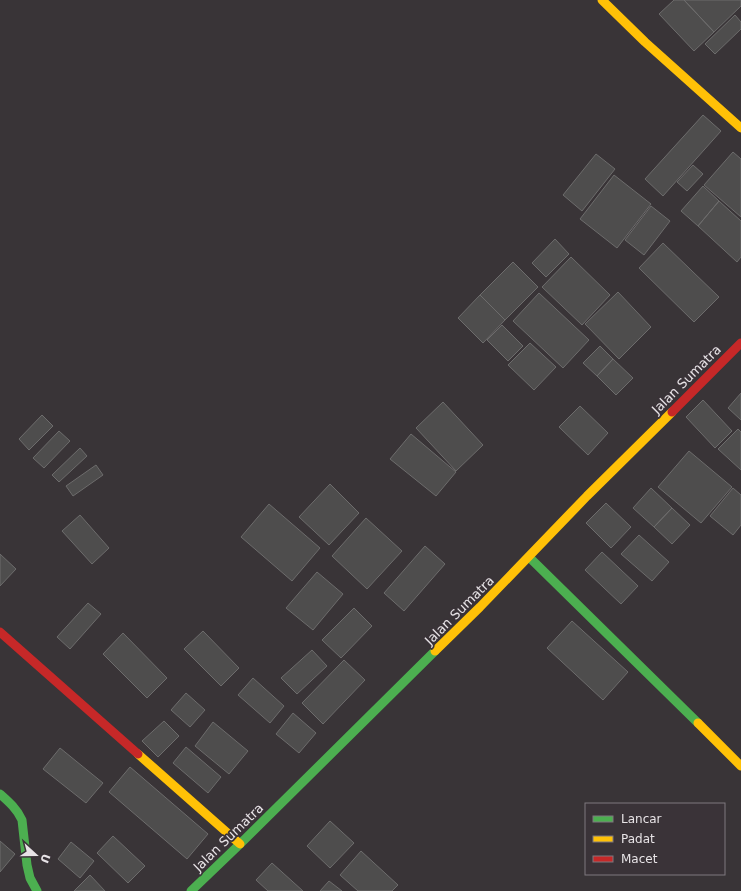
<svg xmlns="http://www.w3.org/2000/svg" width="741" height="891" viewBox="0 0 741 891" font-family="'DejaVu Sans',sans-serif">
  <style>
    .building { fill: #4e4d4d; stroke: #6d6c6c }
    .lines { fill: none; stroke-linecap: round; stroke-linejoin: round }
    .fast { stroke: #4caf50; stroke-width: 9 }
    .slow { stroke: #ffc107; stroke-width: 9 }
    .jam { stroke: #c62828; stroke-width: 9 }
    .labels { text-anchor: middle; stroke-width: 3.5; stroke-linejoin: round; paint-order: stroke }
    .street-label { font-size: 13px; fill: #e7e3e6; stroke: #3a3338 }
  </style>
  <rect width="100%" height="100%" fill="#393437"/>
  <path class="building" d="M674 0H684L714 32 694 51 659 14Z
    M684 0H741V6L714 32Z
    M735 15 741 22V29L715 54 705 44Z
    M703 115 721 131 663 196 645 179Z
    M733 152 741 159V217L704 185Z
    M596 154 615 169 582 211 563 195Z
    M693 165 703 174 687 191 677 182Z
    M614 175 651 204 617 248 580 219Z
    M703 186 719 201 698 226 681 211Z
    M719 201 741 221V257L737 262 698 226Z
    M651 206 670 221 644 255 625 240Z
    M555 239 569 254 546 277 532 263Z
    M663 243 719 297 694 322 639 268Z
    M571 257 610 295 582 325 542 287Z
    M513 262 538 287 505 320 480 295Z
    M618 292 651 327 619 359 585 324Z
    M539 293 589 340 563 368 513 321Z
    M480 295 505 320 483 343 458 318Z
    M502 325 523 346 508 361 487 340Z
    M530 343 556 367 534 390 508 365Z
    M600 346 613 359 597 376 583 363Z
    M613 359 633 378 616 395 597 376Z
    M741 393V420L728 408Z
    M703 400 732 431 715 448 686 417Z
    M443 402 483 445 456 471 416 428Z
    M580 406 608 433 588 455 559 427Z
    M42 415 53 426 29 450 19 439Z
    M738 429 741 432V470L718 449Z
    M59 431 70 441 44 468 33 458Z
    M411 434 456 472 436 496 390 459Z
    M80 448 87 456 59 482 52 475Z
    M689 451 732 487 701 523 658 487Z
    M96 465 103 475 73 496 66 486Z
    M330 484 359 513 329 545 299 517Z
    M651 488 672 508 654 527 633 508Z
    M733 488 741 495V525L733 535 710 516Z
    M606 503 631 527 611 548 586 523Z
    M269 504 320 548 292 581 241 537Z
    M672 508 690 525 672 544 654 527Z
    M80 515 109 548 92 564 62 531Z
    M366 518 402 551 367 589 332 556Z
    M639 535 669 562 652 581 621 554Z
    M425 546 445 564 404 611 384 593Z
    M602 552 638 586 621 604 585 570Z
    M0 554 16 569 0 586Z
    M317 572 343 594 313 630 286 608Z
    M88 603 101 614 70 649 57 637Z
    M354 608 372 626 341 658 322 640Z
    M572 621 628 672 603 700 547 648Z
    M203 631 239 668 221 686 184 649Z
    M123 633 167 678 147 698 103 654Z
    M312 650 327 666 297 694 281 678Z
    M344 660 365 680 323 724 302 703Z
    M253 678 284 706 270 723 238 695Z
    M186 693 205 710 190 727 171 710Z
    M293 713 316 733 299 753 276 734Z
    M164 721 179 736 158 757 142 741Z
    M213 722 248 751 229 774 195 746Z
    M186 747 221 777 208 793 173 763Z
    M60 748 103 783 86 803 43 769Z
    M130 767 208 834 187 859 109 792Z
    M330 821 354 843 330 868 307 846Z
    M113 836 145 866 128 883 97 853Z
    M0 841 15 854 0 872Z
    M71 842 94 861 80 878 58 859Z
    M361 851 398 885 392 891H358L340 875Z
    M272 863 303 891H268L256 880Z
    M90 875 105 891H74Z
    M329 881 342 891H320Z"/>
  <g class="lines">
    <path class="fast" d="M529 557 698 723
      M0 794C9 802 17 809 22 820L27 865 30 878 37 891
      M191 891 240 844 435 651"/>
    <path class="slow" d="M602 0 645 42 741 128
      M435 651 480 607 587 496 672 412
      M698 723 741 766
      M138 754 240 844"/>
    <path class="jam" d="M672 412 741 343
      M0 632 138 754"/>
  </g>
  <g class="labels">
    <g class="street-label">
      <text transform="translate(686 379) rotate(-45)" y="5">Jalan Sumatra</text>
      <text transform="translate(459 610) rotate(-45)" y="5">Jalan Sumatra</text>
      <text transform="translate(228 837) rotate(-44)" y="5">Jalan Sumatra</text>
    </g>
  </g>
  <rect x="585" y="803" width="140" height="72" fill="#3a3338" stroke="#7f797e"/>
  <rect x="593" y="816" width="20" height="6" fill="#4caf50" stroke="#7f797e"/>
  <text x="621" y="823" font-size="12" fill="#e7e3e6">Lancar</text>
  <rect x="593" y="836" width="20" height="6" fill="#ffc107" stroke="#7f797e"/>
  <text x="621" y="843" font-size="12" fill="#e7e3e6">Padat</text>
  <rect x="593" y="856" width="20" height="6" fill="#c62828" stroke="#7f797e"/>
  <text x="621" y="863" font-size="12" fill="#e7e3e6">Macet</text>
  <g transform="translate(36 855) rotate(111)" stroke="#3a3338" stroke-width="3" paint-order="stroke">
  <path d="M0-3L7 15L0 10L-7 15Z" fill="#e7e3e6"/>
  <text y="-6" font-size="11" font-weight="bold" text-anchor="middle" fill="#e7e3e6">U</text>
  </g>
</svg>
